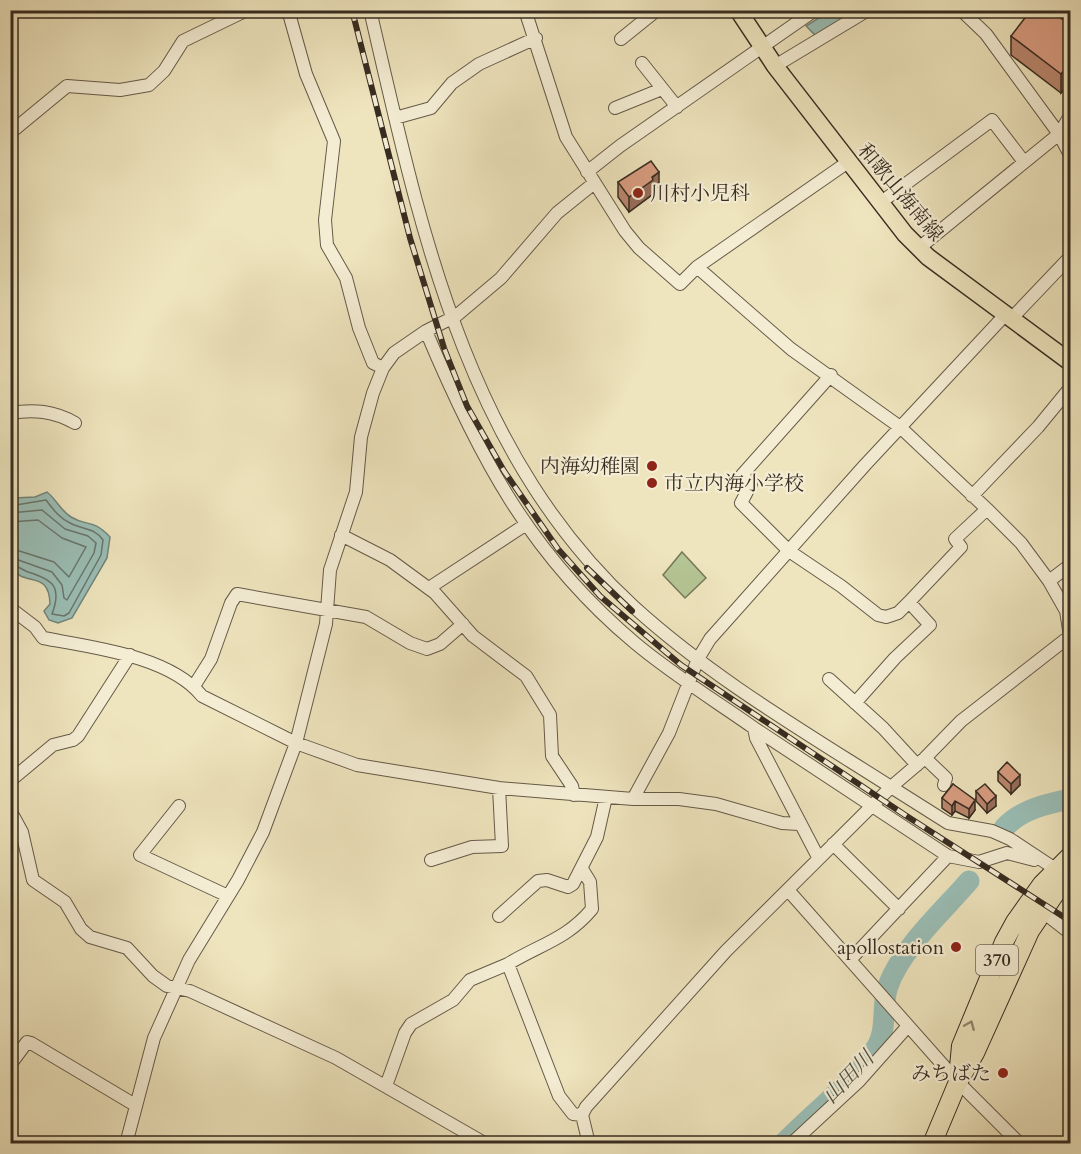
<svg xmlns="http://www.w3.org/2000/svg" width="1081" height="1154" viewBox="0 0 1081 1154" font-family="Cardo,'Noto Serif JP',serif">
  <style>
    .green { fill: #b5c594; stroke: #76785a; stroke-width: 1.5 }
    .water { fill: #9abeb6; stroke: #72847a; stroke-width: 1.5 }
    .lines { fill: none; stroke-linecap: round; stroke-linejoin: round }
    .shore { stroke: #68756c; stroke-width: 1.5 }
    .river { stroke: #9abeb6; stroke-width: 21 }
    .minor-casing { stroke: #655a48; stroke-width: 14 }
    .major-casing { stroke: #372c21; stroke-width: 19 }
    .highway-casing { stroke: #372c21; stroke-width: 20 }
    .minor { stroke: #f4edd4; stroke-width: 12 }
    .major { stroke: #eee4bd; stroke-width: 16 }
    .highway { stroke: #eee4bd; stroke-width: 18 }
    .rail-casing { stroke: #372c21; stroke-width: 6 }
    .rail { stroke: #f4edd4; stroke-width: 4; stroke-dasharray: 11; stroke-linecap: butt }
    .wall { fill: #ba866e; stroke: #372c21; stroke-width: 1.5 }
    .shaded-wall { fill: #976d5a; stroke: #372c21; stroke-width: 1.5 }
    .building { fill: #d89c80; stroke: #372c21; stroke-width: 1.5 }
    .oneway { stroke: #92886f }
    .poi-dot { fill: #8f2418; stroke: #f4edd4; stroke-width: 2 }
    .labels { text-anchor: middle; stroke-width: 4.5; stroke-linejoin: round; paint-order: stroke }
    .shield { fill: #f4edd4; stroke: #706657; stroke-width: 1.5 }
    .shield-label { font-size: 18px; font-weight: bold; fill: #372c21 }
    .street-label { font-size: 20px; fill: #372c21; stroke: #f4edd4 }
    .poi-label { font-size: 20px; fill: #372c21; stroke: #f4edd4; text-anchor: end }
    .water-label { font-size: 21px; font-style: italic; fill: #505046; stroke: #f4edd4 }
  </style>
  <rect width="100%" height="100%" fill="#eee4bd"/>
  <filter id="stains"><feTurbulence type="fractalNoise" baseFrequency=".00333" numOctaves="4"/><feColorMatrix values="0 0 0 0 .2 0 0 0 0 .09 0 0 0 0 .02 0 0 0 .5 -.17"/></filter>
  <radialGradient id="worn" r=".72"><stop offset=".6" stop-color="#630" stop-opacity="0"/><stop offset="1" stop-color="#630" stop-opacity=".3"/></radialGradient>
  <path class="green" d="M682 552 706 578 685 598 663 575Z"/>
  <path class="water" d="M830 11H857L815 35 806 26Z
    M47 492C56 499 60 510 71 517 87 527 92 518 110 537L107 558 72 618 58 623 49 620 44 611 50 604C49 568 23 589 11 566V503L14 498 35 497Z"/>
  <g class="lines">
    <path class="shore" d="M10 506 46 500C53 509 59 518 70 523 83 530 94 527 103 540L101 555 69 613 64 616 52 614C62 587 54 580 28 572 22 570 17 565 10 564
      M10 513 42 510 65 529 88 536 96 543 94 553 67 600 64 598 62 585 52 572 10 557
      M10 522 38 520 62 538 86 547 69 577 54 562 10 548"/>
    <path class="river" d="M1004 828C1022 809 1046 804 1070 799
      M783 1144C812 1114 853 1083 876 1048 888 1030 881 1005 888 986 901 949 944 910 969 881"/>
    <defs>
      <path id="minor" d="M288 10 306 74 334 141 325 220 327 245 346 278 359 328 373 363 383 368
        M370 10C420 225 464 451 634 607 711 677 803 731 891 787L925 758 961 721 1070 636
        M525 10 566 137 625 231 639 248 680 284 697 267 848 162
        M961 10 986 34 1059 134 1070 155
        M621 39 657 10
        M642 63 677 107
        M775 66 868 10
        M615 108 662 89
        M395 118 431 108 452 83 479 64 536 38
        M10 133 67 86 120 90 149 85 164 71 183 41 247 10
        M587 172 620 146 815 10
        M880 203 992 120 1024 162
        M919 248 1059 134 1070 116
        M697 267 791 349 900 427 987 509 1021 543 1049 581 1066 611 1070 636
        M1011 319 1070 257
        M426 331C478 455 530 555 635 643 672 674 714 700 754 728L756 738 818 857
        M831 375 742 475 751 484 741 503 789 551 841 586 878 615 886 617 898 613 909 602
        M10 413C34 409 54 411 75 423
        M972 496 1038 427 1070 388
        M341 535 390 560 435 593 473 636 526 676 550 715 552 756 572 786 574 795
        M1049 581 1070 565
        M429 588 525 525
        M10 608 35 627 43 638C91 647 170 656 202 696L296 743 357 765 499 788 633 799H679L716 804 782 823 799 824
        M829 679 883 728 917 765
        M194 686 211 659 231 603 237 594 366 617 410 643 427 649 440 644 463 624
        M855 703 895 658 930 625 909 602 961 547 955 539 987 509
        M754 728 948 856 850 960
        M925 758 946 778 944 785
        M10 781 53 745 73 740 78 736 130 655
        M633 799 669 733 698 659 710 639 865 465 1005 315
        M179 806 140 855 228 896
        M10 810 22 832 33 880 65 902 81 929 90 937 127 948 153 976 167 986 190 991 336 1058 486 1144
        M833 844 899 909
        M948 856 979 862 1007 853 1034 860
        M431 860 472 847 502 846 499 788
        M788 890 958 1082 1020 1144
        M1043 912 1070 933
        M499 916 538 881 547 880 568 887 573 884 597 837 606 797
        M10 1065 27 1042 31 1043 135 1105
        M386 1086 405 1033 411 1024 453 1000 470 980 508 964
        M582 1115 573 1114 559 1096 508 964C541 944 567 939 592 909L590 882 582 869
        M126 1144 154 1038 189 960 238 880 263 832 296 743 326 624 330 570 356 492 361 437 373 393 383 368 394 353 426 331 456 316 501 278 557 213 593 184
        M589 1144 582 1115 586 1107 726 951 891 787 948 823 992 831 1010 839 1063 874
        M791 1144 859 1081 908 1026"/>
      <path id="major" d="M738 10 775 66 905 234 928 257 1070 362"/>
      <path id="highway" d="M958 1077 961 1046 1004 942 1015 922 1042 884 1070 856
        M932 1144 958 1082 975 1053 1030 931 1055 894 1070 878"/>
    </defs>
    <use href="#minor" class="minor-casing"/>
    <use href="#major" class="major-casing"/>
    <use href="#highway" class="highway-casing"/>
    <use href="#minor" class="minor"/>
    <use href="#major" class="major"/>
    <use href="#highway" class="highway"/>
    <defs>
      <path id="rail" d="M352 10 410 238 444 348 467 406 504 471 558 549 600 596 681 665 905 815 1070 921
        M587 568 632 611"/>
    </defs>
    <use href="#rail" class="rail-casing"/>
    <use href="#rail" class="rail"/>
  </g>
  <path class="wall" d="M1071 26V81L1061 93 1011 55V36Z
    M618 182 659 186 653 190V194L629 212 618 197Z
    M998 772 1020 785 1011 794 998 781Z
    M953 784 975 810 969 818 955 811 952 815 942 808V798Z
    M976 791 996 806 987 813 976 801Z"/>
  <path class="shaded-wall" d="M1071 62V81L1061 93V74Z
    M659 172V186L653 190V194L629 212V197Z
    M1020 775V785L1011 794V784Z
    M996 796V806L987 813V804Z
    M975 800V810L969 818V809Z
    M955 801V811L952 815V806Z"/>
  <path class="building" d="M1031 10H1050L1071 26V62L1061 74 1011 36Z
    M651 161 659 172 652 177 653 180 629 197 618 182Z
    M1007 762 1020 775 1011 784 998 772Z
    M953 784 975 800 969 809 955 801 952 806 942 798Z
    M985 784 996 796 987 804 976 791Z"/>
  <defs><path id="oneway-chevron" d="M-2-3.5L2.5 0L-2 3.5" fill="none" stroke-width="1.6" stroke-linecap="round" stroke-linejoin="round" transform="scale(1.5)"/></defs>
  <use class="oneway" href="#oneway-chevron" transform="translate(970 1025) rotate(-67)"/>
  <g class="poi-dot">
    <circle cx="638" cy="193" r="6"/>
    <circle cx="652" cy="466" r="6"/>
    <circle cx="652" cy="483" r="6"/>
    <circle cx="956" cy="947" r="6"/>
    <circle cx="1003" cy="1073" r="6"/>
  </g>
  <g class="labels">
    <rect class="shield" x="976" y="945" width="42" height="30" rx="4.5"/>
    <g class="shield-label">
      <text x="997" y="966">370</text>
    </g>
    <g class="street-label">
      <text transform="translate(901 192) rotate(50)" y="7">和歌山海南線</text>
    </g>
    <g class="poi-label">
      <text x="650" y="200" text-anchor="start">川村小児科</text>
      <text x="640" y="473">内海幼稚園</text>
      <text x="664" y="490" text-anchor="start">市立内海小学校</text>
      <text x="944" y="954">apollostation</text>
      <text x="991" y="1080">みちばた</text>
    </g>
    <g class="water-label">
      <text transform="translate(848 1077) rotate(-46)" y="7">山田川</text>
    </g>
  </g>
  <rect width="1081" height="1154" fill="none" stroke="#eee4bd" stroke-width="36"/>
  <rect x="12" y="12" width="1057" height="1130" fill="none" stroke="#372c21" stroke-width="3"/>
  <rect x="18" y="18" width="1045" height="1118" fill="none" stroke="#372c21" stroke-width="1.5"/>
  <rect width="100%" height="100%" filter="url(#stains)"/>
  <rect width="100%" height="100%" fill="url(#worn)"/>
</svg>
